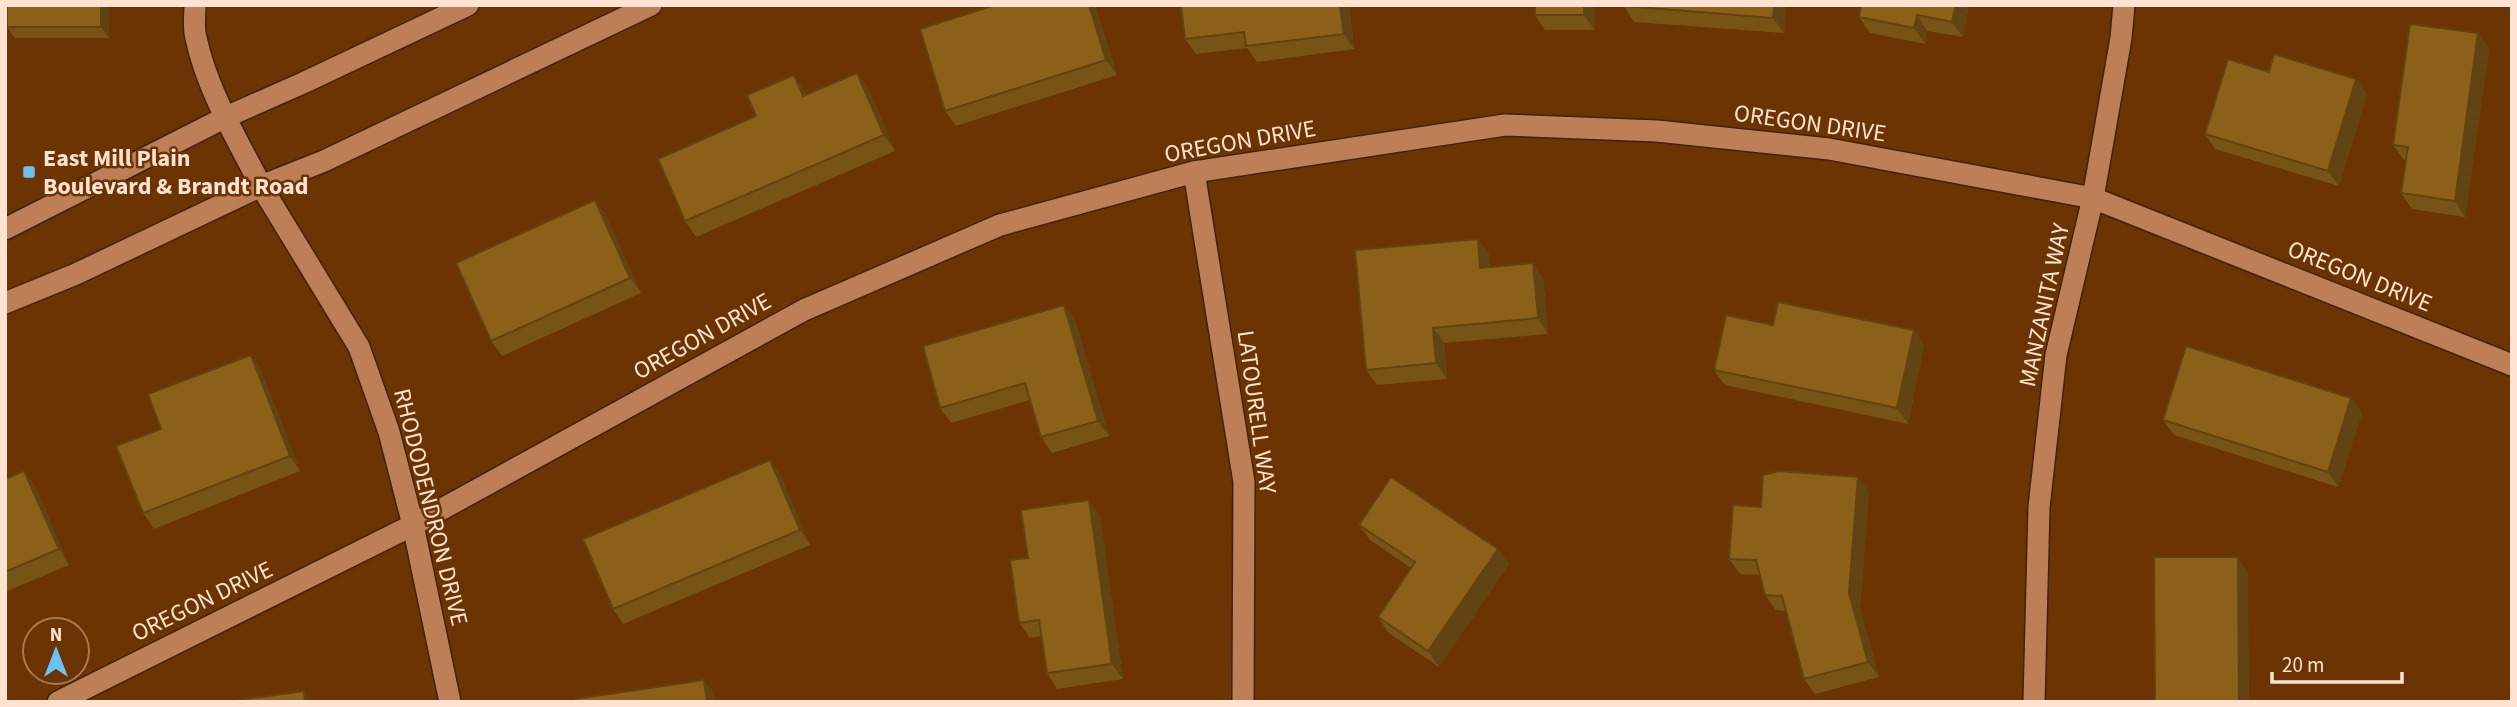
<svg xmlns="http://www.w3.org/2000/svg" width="2517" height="707" viewBox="0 0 2517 707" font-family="'Source Sans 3',sans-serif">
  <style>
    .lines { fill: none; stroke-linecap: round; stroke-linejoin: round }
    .minor-casing { stroke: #41220c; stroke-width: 24 }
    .tertiary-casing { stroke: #41220c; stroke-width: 24 }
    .secondary-casing { stroke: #41220c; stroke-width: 24 }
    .minor { stroke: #bd7f55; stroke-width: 21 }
    .tertiary { stroke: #bd7f55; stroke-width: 21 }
    .secondary { stroke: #bd7f55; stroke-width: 21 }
    .wall { fill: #785316 }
    .shaded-wall { fill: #624312 }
    .building { fill: #8c6019; stroke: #624312; stroke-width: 2 }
    .poi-dot { fill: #6cc3f2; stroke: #6b3402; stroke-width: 2.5 }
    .labels { text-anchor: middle; stroke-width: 5; stroke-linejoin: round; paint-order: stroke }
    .street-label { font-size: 24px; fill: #ffe3d2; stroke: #6b3402 }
    .poi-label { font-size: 24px; font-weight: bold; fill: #ffe3d2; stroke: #6b3402; text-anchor: start }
  </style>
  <rect width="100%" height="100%" fill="#6b3402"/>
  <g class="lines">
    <defs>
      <path id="minor" d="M1194 172 1244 482 1243 702
        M261 186 359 347 389 432 413 525 450 702
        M58 702 413 525 804 310 1000 225 1194 172 1505 125 1657 131 1829 149 2093 198 2512 365
        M2034 702 2039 507 2056 355 2093 198 2121 38 2124 5"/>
      <path id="tertiary" d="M195 5C195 16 193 27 196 38 207 90 237 139 261 186"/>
      <path id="secondary" d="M5 229 226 117 303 83 468 5
        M5 303 76 274 261 186 324 161 651 5"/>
    </defs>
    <use href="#minor" class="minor-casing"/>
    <use href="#tertiary" class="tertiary-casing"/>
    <use href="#secondary" class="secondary-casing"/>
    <use href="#minor" class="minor"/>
    <use href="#tertiary" class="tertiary"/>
    <use href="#secondary" class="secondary"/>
  </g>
  <path class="wall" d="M109 5V38H15L7 27Z
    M1095 5 1117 75 956 126 945 111Z
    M1181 5H1349L1354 49 1257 62 1247 48 1196 54 1185 39Z
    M1595 5V30H1545L1535 15Z
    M1786 5 1784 33 1634 22 1624 6Z
    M1861 5H1969L1963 37 1927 31 1925 44 1870 33 1859 17Z
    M2478 33 2489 49 2465 217 2412 209 2401 193 2406 160H2404L2393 145Z
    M2269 72 2367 94 2339 186 2215 149 2205 134Z
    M857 73 868 88 895 151 696 237 685 221 756 116 804 90 807 95Z
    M595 200 606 216 641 293 502 356 491 341Z
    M1478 239 1489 254 1490 267 1543 278 1548 334 1444 343 1447 379 1377 385 1366 370Z
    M1064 305 1075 320 1109 436 1052 453 1041 437 1030 400 951 423 940 408Z
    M1914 330 1924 345 1908 424 1725 385 1714 370Z
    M251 355 261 370 300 471 154 529 143 513 161 429Z
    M2351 398 2362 413 2338 487 2174 435 2163 420Z
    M770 460 780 475 810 545 623 624 613 609Z
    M24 471 35 486 69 565 5 592V479Z
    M1869 492 1860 608 1879 677 1815 694 1804 679 1786 611 1776 610 1765 595 1760 575 1740 574 1729 559Z
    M1100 516 1123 679 1057 689 1047 673 1041 636 1030 638 1019 623 1028 558Z
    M1359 525 1498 549 1509 564 1439 667 1389 633 1378 617 1411 568 1370 540Z"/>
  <path class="shaded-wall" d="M101 5H109V38L101 27Z
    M1089 5H1095L1117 75 1106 60Z
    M1340 5H1349L1354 49 1344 34Z
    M1584 5H1595V30L1584 15Z
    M1774 5H1786L1784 33 1773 18Z
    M1956 5H1969L1963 37 1952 22Z
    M1917 15 1927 31 1925 44 1914 28Z
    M2478 33 2489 49 2465 217 2455 201Z
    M857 73 868 88 895 151 884 135Z
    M794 75 804 90 814 112 803 96Z
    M2356 79 2367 94 2339 186 2328 171Z
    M595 200 606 216 641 293 630 278Z
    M1478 239 1489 254 1491 283 1480 268Z
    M1533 263 1543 278 1548 334 1538 318Z
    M1064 305 1075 320 1109 436 1098 421Z
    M1433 328 1444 343 1447 379 1436 363Z
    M1914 330 1924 345 1908 424 1897 408Z
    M251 355 261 370 300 471 290 456Z
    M2351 398 2362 413 2338 487 2328 472Z
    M770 460 780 475 810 545 800 530Z
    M24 471 35 486 69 565 59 549Z
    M1858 477 1869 492 1860 608 1879 677 1868 662 1849 593Z
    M1089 500 1100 516 1123 679 1112 664Z
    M1498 549 1509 564 1439 667 1428 651Z
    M2238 557 2248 572 2249 702H2239Z
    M704 680 715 696 716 702H707Z
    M304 691 312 702H305Z"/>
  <path class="building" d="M7 5H101V27H7Z
    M995 5H1089L1106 60 945 111 920 29Z
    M1181 5H1340L1344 34 1246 46 1244 32 1185 39Z
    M1535 5H1584V15H1535Z
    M1624 5H1774L1773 18 1624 6Z
    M1861 5H1956L1952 22 1917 15 1914 28 1859 17Z
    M2410 24 2478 33 2455 201 2401 193 2408 147 2393 145Z
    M2274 54 2356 79 2328 171 2205 134 2228 59 2269 72Z
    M857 73 884 135 685 221 658 159 756 116 747 95 794 75 803 96Z
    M595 200 630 278 491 341 456 263Z
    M1478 239 1480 268 1533 263 1538 318 1433 328 1436 363 1366 370 1355 250Z
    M1778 302 1914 330 1897 408 1714 370 1726 315 1773 325Z
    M1064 305 1098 421 1041 437 1025 383 940 408 923 346Z
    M2186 346 2351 398 2328 472 2163 420Z
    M251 355 290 456 143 513 116 446 161 429 148 394Z
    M770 460 800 530 613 609 583 539Z
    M24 471 59 549 5 572V479Z
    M1779 471 1858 477 1849 593 1868 662 1804 679 1782 596 1765 595 1756 560 1729 559 1733 505 1761 507 1763 475Z
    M1391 477 1498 549 1428 651 1378 617 1415 562 1359 525Z
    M1089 500 1112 664 1047 673 1039 620 1019 623 1010 560 1028 558 1021 510Z
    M2154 557H2238L2239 702H2155Z
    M704 680 707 702H576L575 699Z
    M304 691 305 702H224Z"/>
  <rect class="poi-dot" x="22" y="165" width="14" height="14" rx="3.5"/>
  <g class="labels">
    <g class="street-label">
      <text transform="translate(1810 123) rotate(8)" y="8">OREGON DRIVE</text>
      <text transform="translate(1240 141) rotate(-10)" y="8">OREGON DRIVE</text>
      <text transform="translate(2360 276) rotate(22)" y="8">OREGON DRIVE</text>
      <text transform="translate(2044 305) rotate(-78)" y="8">MANZANITA WAY</text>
      <text transform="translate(702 336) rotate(-29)" y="8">OREGON DRIVE</text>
      <text transform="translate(1257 412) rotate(82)" y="8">LATOURELL WAY</text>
      <text transform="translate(431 507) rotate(76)" y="8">RHODODENDRON DRIVE</text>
      <text transform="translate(202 601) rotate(-26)" y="8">OREGON DRIVE</text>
    </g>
    <g class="poi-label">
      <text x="43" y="166">East Mill Plain<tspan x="43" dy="28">Boulevard &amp; Brandt Road</tspan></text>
    </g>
  </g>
  <rect width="2517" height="707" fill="none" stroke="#ffe3d2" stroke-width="14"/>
  <g transform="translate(56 651)"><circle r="33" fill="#6b3402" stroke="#a67a55" stroke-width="2"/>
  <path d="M0-5L12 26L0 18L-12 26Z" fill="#6cc3f2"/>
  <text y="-10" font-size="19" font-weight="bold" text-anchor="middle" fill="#ffe3d2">N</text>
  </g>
  <path d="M2272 672v10h130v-10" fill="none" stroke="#ffe3d2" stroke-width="3.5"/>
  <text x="2282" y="672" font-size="21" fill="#ffe3d2" stroke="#6b3402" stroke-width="5" paint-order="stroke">20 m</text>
</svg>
